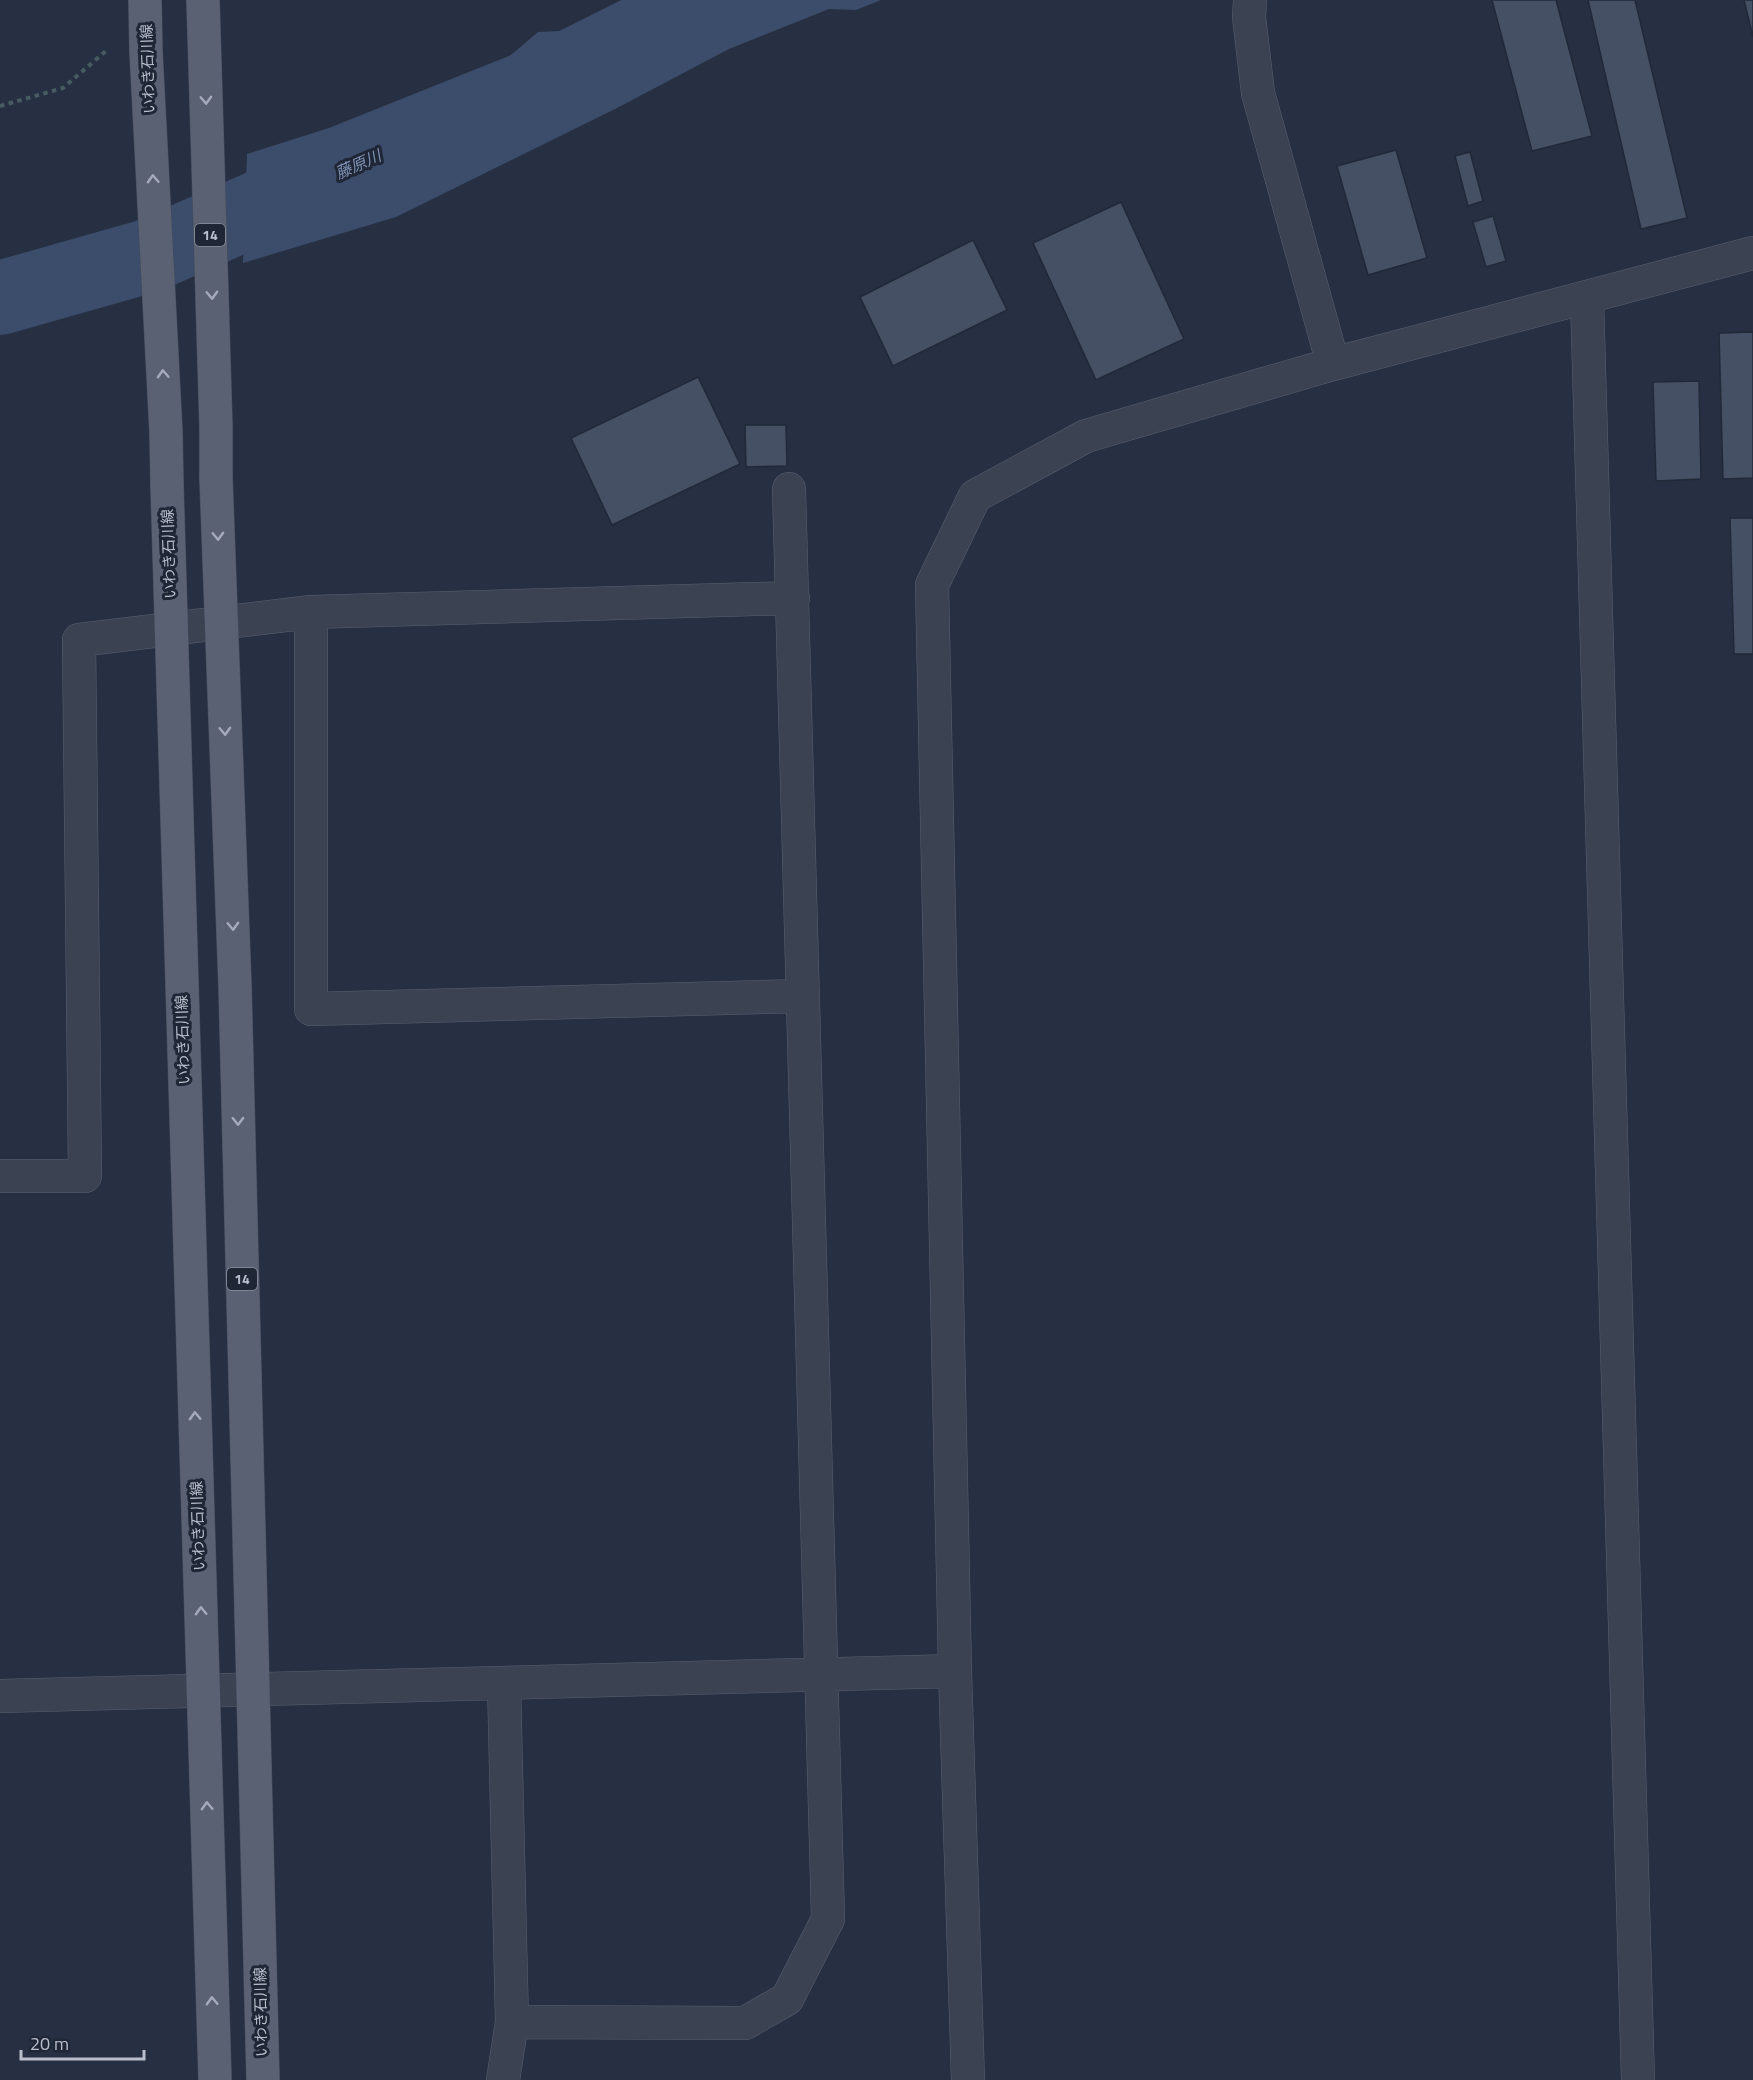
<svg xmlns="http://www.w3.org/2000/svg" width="1753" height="2080" viewBox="0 0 1753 2080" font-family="'Titillium Web','Noto Sans JP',sans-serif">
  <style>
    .water { fill: #3c4c6b }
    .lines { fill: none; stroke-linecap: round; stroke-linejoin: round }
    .river { stroke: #3c4c6b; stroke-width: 74 }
    .building { fill: #455064; stroke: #212939; stroke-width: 1.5 }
    .minor-casing { stroke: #59606f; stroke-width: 34 }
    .major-casing { stroke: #444b5b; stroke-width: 34 }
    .path { stroke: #475b60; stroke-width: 4; stroke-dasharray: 4.5 4.5; stroke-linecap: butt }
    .minor { stroke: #3b4352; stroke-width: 33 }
    .major { stroke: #596172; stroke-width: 33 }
    .major-bridge-casing { stroke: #444b5b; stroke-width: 34; stroke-linecap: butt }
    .major-bridge { stroke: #596172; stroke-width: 33 }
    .oneway { stroke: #a5abba }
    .labels { text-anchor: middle; stroke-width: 6; stroke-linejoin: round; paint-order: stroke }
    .shield { fill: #1f2737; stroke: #8a919f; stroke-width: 1.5 }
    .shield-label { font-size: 14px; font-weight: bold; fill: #b8becc }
    .street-label { font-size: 15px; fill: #b8becc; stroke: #1f2737 }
    .water-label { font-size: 16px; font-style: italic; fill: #7f91b3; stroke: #1f2737 }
  </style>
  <rect width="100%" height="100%" fill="#263042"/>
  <path class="water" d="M737 0H881L856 10 829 9 729 49 615 109 396 217 243 263 247 154 329 128 511 55 538 32 560 31 579 54 620 56 663 39 725 9Z"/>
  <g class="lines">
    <path class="river" d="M504 100 704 0
      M0 298 148 256 338 173"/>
  </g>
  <path class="building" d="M1492 0H1556L1592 136 1532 151Z
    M1588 0H1635L1687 218 1641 229Z
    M1744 0H1753V37Z
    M1396 150 1427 258 1368 275 1337 166Z
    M1470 152 1483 201 1468 206 1455 156Z
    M1121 202 1184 339 1096 380 1033 243Z
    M1493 216 1506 261 1486 267 1473 222Z
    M973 240 1007 310 893 366 860 297Z
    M1753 332V478L1723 479 1719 333Z
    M698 377 740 464 612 525 571 438Z
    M1699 381 1701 479 1656 481 1653 382Z
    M745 425H786L787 466 746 467Z
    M1730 518H1753V654H1734Z"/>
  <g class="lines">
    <defs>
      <path id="minor" d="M1250 0 1249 17 1258 93 1333 364
        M1587 298 1638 2080
        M311 612V1009L803 996
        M0 1176H85L79 640 311 612 793 598
        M0 1696 955 1671
        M512 2022 745 2023 787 1999 828 1919 789 489
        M503 2080 512 2022 504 1683
        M968 2080 955 1671 932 585 975 496 1086 436 1333 364 1753 253"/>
      <path id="major" d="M145 0 146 52 166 432 167 485
        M203 0 216 427V478"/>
    </defs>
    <use href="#minor" class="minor-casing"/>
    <use href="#major" class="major-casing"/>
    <path class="path" d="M0 106 63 88 107 50"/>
    <use href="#minor" class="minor"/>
    <use href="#major" class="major"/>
    <defs>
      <path id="major-bridge" d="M216 478 235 986 263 2080
        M167 485 215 2080"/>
    </defs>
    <use href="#major-bridge" class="major-bridge-casing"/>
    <use href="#major-bridge" class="major-bridge"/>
  </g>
  <defs><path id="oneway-chevron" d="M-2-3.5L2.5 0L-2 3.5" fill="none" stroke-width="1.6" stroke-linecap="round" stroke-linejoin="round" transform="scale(1.5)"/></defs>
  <g class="oneway">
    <use href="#oneway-chevron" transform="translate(206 100) rotate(88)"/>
    <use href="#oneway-chevron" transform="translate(153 179) rotate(-93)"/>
    <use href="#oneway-chevron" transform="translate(212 295) rotate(88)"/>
    <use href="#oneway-chevron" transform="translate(163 374) rotate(-93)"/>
    <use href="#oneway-chevron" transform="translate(218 536) rotate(88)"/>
    <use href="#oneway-chevron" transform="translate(225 731) rotate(88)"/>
    <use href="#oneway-chevron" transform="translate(233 926) rotate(88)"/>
    <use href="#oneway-chevron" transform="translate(238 1121) rotate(89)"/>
    <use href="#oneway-chevron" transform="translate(195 1416) rotate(-92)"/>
    <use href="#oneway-chevron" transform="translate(201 1611) rotate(-92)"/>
    <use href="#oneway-chevron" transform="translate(207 1806) rotate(-92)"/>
    <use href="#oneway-chevron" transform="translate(212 2001) rotate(-92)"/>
  </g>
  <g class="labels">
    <g class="shield">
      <rect x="195" y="224" width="30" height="22" rx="4.5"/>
      <rect x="227" y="1268" width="30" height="22" rx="4.5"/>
    </g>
    <g class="shield-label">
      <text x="210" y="240">14</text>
      <text x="242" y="1284">14</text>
    </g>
    <g class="street-label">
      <text transform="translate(148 69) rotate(-92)" y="5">いわき石川線</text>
      <text transform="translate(169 554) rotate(-92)" y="5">いわき石川線</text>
      <text transform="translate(183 1040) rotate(-92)" y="5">いわき石川線</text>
      <text transform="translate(198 1526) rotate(-92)" y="5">いわき石川線</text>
      <text transform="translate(261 2012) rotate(-91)" y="5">いわき石川線</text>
    </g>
    <g class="water-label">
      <text transform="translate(358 164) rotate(-24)" y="6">藤原川</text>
    </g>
  </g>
  <path d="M21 2050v9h123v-9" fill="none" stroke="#b8becc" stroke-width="3"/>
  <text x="30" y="2050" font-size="18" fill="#b8becc" stroke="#1f2737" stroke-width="4.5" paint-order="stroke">20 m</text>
</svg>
